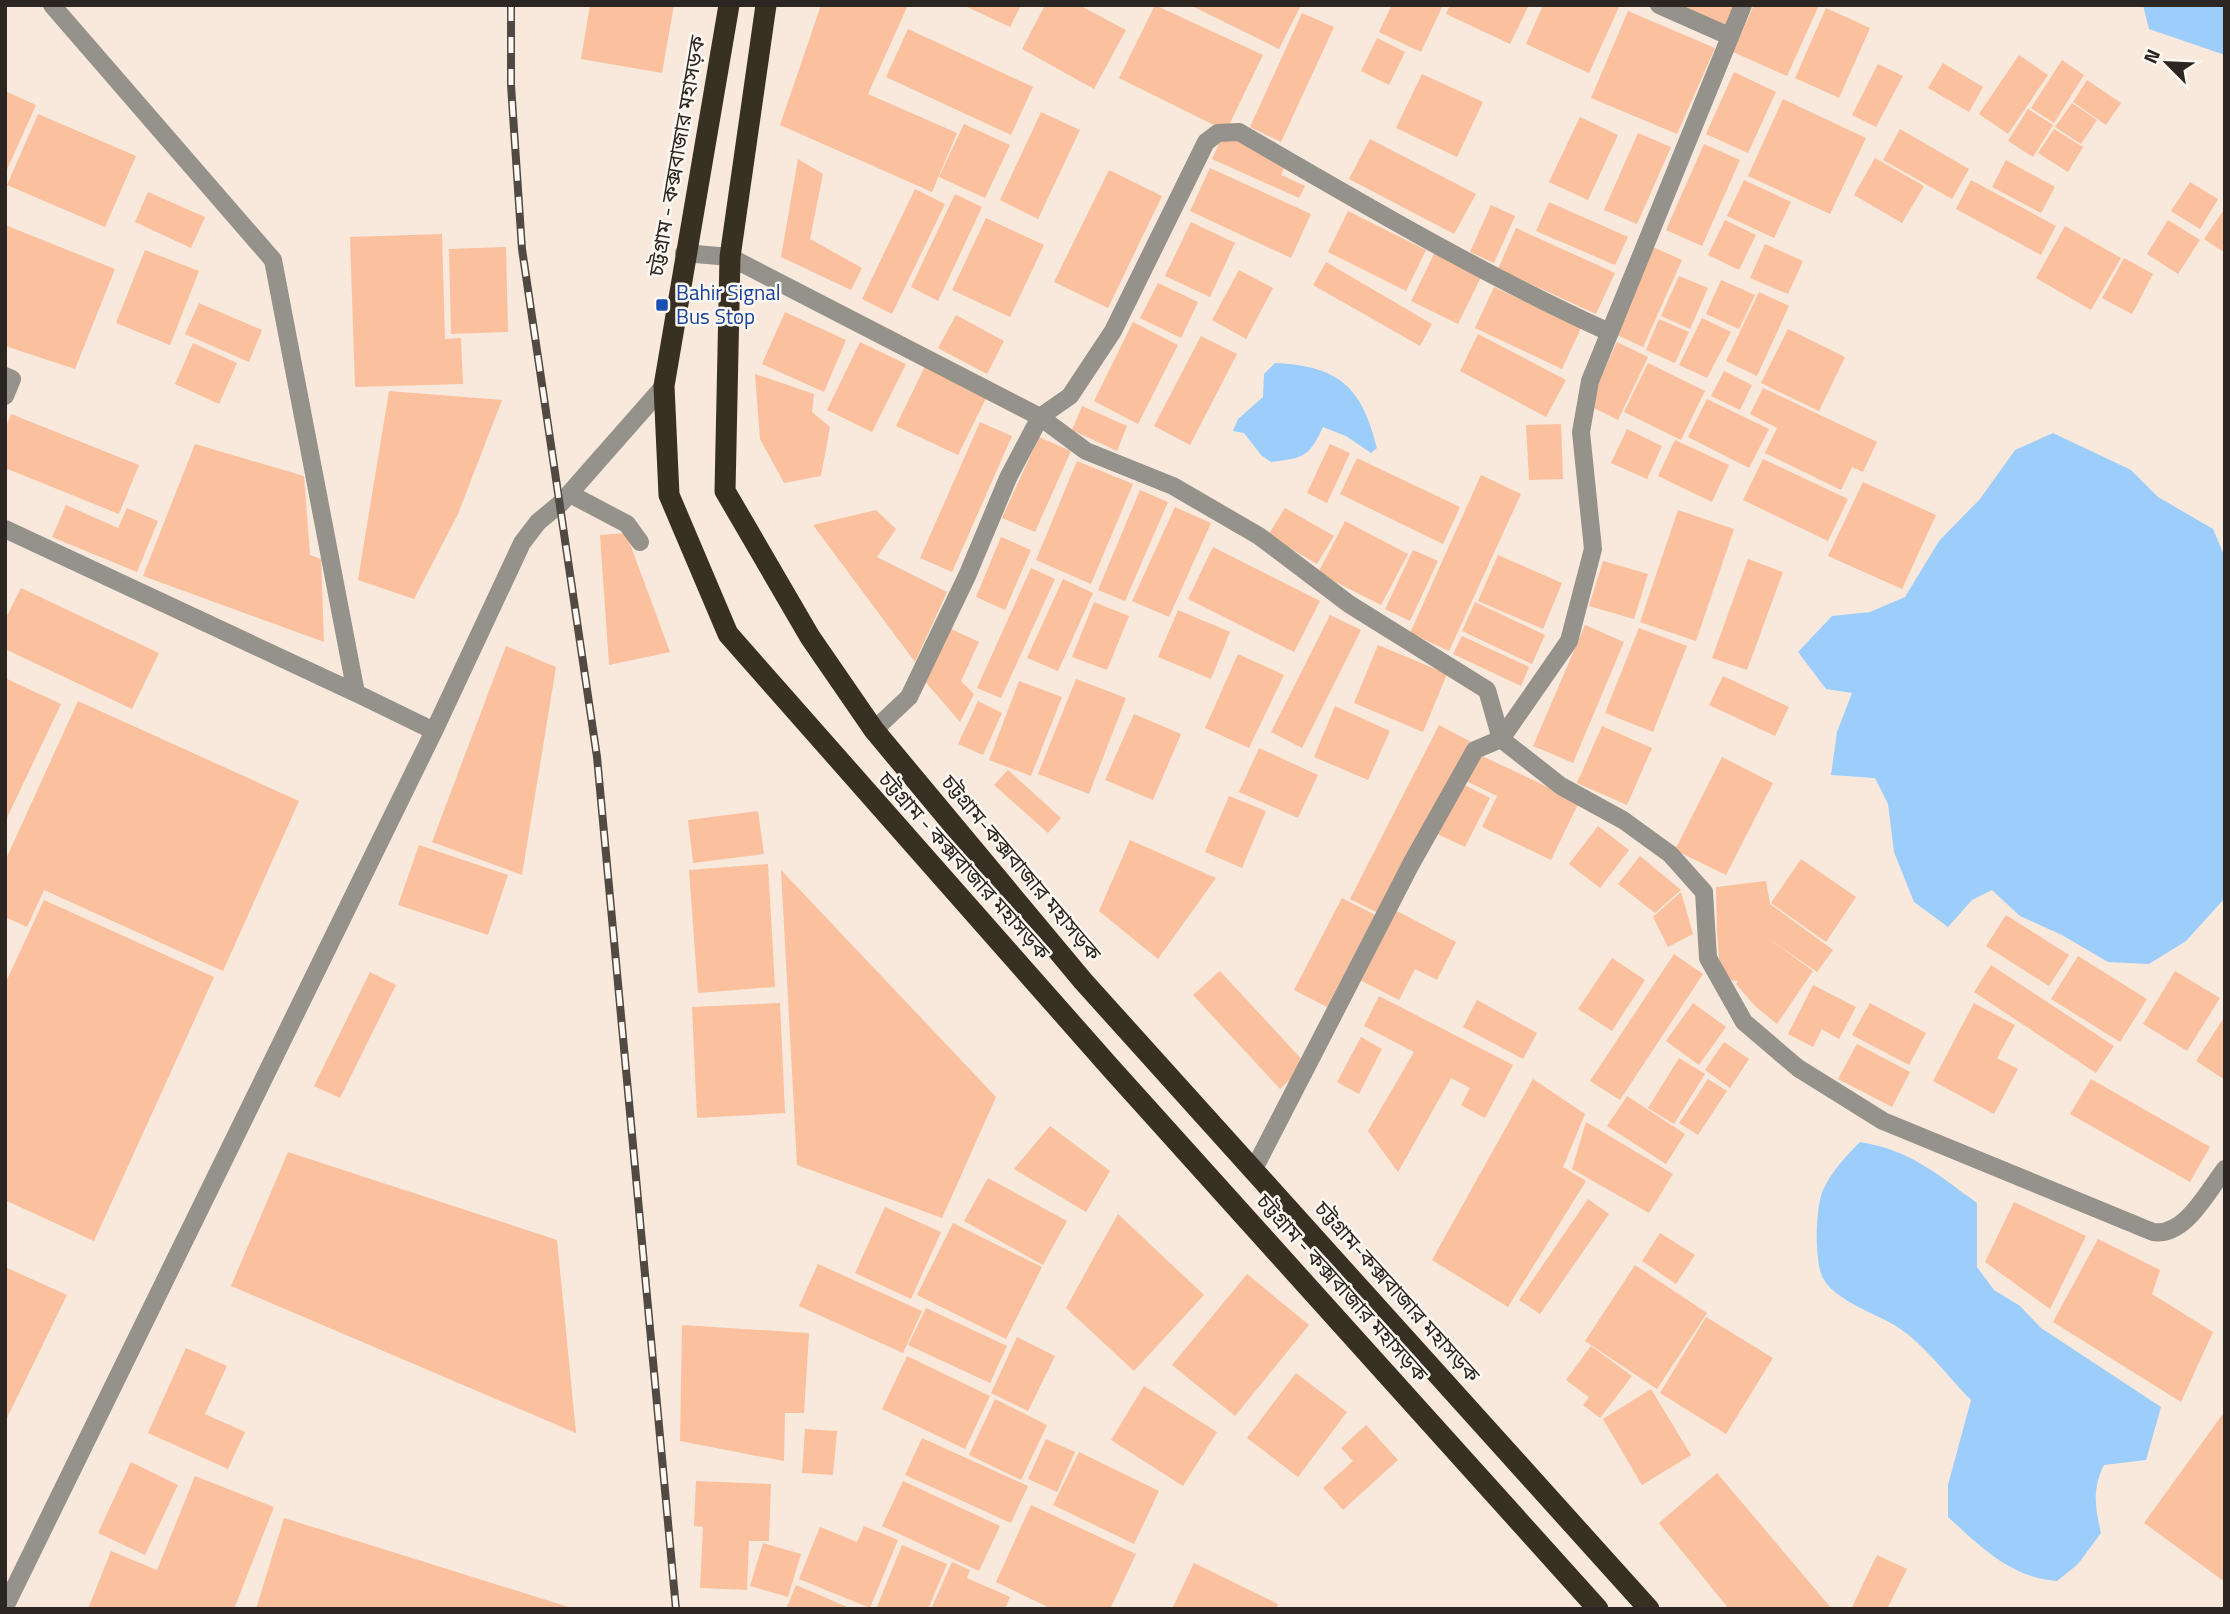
<svg xmlns="http://www.w3.org/2000/svg" width="2230" height="1614" viewBox="0 0 2230 1614" font-family="'Titillium Web','Noto Sans Bengali',sans-serif">
  <style>
    .water { fill: #9ccdfb }
    .building { fill: #fbc09d }
    .lines { fill: none; stroke-linecap: round; stroke-linejoin: round }
    .minor { stroke: #95918b; stroke-width: 18 }
    .highway { stroke: #373023; stroke-width: 21 }
    .rail-casing { stroke: #514a43; stroke-width: 8 }
    .rail { stroke: #fef8f3; stroke-width: 5; stroke-dasharray: 16; stroke-linecap: butt }
    .transit-dot { fill: #1a4fb4; stroke: #fef8f3; stroke-width: 2.5 }
    .labels { text-anchor: middle; stroke-width: 5; stroke-linejoin: round; paint-order: stroke }
    .street-label { font-size: 21px; fill: #2b2621; stroke: #fef8f3 }
    .transit-label { font-size: 21px; fill: #164399; stroke: #fef8f3; text-anchor: start }
  </style>
  <rect width="100%" height="100%" fill="#f8e9dc"/>
  <path class="water" d="M2143 5H2225V55L2149 29Z
    M1275 363C1339 366 1362 387 1377 448L1371 453 1346 436 1323 427C1309 457 1304 458 1271 462L1261 455 1244 433 1233 431 1238 419 1263 397 1264 374Z
    M2053 433 2131 470 2158 497 2213 529 2225 557V898L2186 941 2149 964 2108 962 2062 935 2020 916 1992 890 1972 900 1948 927 1914 902 1894 852 1888 804 1875 778 1831 775 1837 732 1852 693 1826 689 1798 652 1832 616 1870 612 1905 597 1939 541 1980 499 2015 450Z
    M1860 1142C1910 1150 1937 1174 1977 1203V1267L1994 1290 2020 1306 2041 1328 2161 1407 2146 1460 2104 1465C2092 1489 2095 1507 2101 1533L2078 1564 2057 1581C2011 1578 1980 1546 1948 1517V1485L1971 1400C1946 1375 1921 1339 1889 1322 1870 1312 1833 1298 1823 1278 1814 1262 1815 1204 1824 1188 1833 1170 1846 1156 1860 1142Z"/>
  <path class="building" d="M590 5H674L662 73 581 59Z
    M821 5H908L868 94 957 133 932 192 780 125Z
    M963 5H1021L1010 27Z
    M1045 5H1079L1126 30 1094 89 1022 49Z
    M1155 5 1263 55 1226 131 1119 78Z
    M1190 5H1297L1300 7 1279 49Z
    M1392 5H1443L1421 52 1379 32Z
    M1450 5H1529L1510 44 1446 14Z
    M1543 5H1620L1589 73 1526 44Z
    M1670 5H1738L1727 31Z
    M1754 5H1819L1787 76 1733 52Z
    M1826 8 1870 28 1839 98 1795 78Z
    M1628 11 1715 48 1677 134 1591 98Z
    M1302 13 1334 27 1281 142 1250 127Z
    M908 29 1033 87 1011 135 886 77Z
    M1377 38 1405 52 1389 85 1361 71Z
    M2019 55 2048 75 2008 134 1979 114Z
    M2062 60 2084 75 2054 123 2031 108Z
    M1943 63 1983 87 1969 112 1928 88Z
    M1878 64 1903 76 1876 127 1852 115Z
    M1734 72 1776 92 1748 153 1706 134Z
    M1422 74 1483 102 1457 157 1396 128Z
    M2087 80 2121 103 2106 125 2073 102Z
    M5 91 36 105 5 174Z
    M1783 99 1866 138 1830 214 1748 176Z
    M2072 103 2097 120 2081 144 2055 127Z
    M2028 109 2053 125 2033 157 2008 141Z
    M1041 112 1080 130 1038 219 1000 200Z
    M38 114 136 156 105 227 7 185Z
    M1580 117 1618 135 1588 200 1549 182Z
    M964 124 1010 145 985 198 939 177Z
    M1900 129 1969 169 1952 199 1883 160Z
    M2054 129 2083 147 2068 172 2038 153Z
    M1638 133 1671 147 1637 224 1604 210Z
    M1223 135 1286 163 1281 175 1305 186 1299 198 1212 159Z
    M1370 139 1476 194 1454 234 1349 179Z
    M1704 144 1740 160 1702 246 1666 230Z
    M1875 158 1924 186 1902 223 1854 195Z
    M798 159 823 174 810 239 862 268 851 290 781 257Z
    M2006 160 2055 187 2041 213 1992 187Z
    M1210 168 1311 214 1291 258 1190 211Z
    M1109 170 1162 196 1108 308 1054 282Z
    M1744 180 1791 202 1774 238 1727 216Z
    M1971 180 2056 226 2041 255 1956 209Z
    M2190 182 2218 199 2200 229 2171 211Z
    M915 189 945 204 892 314 862 299Z
    M148 192 205 217 191 248 135 222Z
    M955 194 982 207 938 301 911 287Z
    M1549 202 1628 237 1615 265 1536 231Z
    M1491 205 1515 216 1494 263 1470 252Z
    M2225 208V253L2204 239Z
    M1348 211 1426 250 1406 291 1328 252Z
    M986 218 1044 245 1010 317 952 290Z
    M1725 220 1756 235 1739 270 1708 255Z
    M2168 220 2200 240 2178 274 2147 254Z
    M1191 222 1235 243 1210 297 1165 276Z
    M5 225 115 269 75 369 5 346Z
    M2065 226 2121 258 2091 310 2036 278Z
    M1516 228 1615 273 1596 314 1498 269Z
    M442 234 445 339 461 338 463 384 355 387 350 237Z
    M1765 244 1803 261 1788 294 1750 278Z
    M506 247 508 332 451 334 449 249Z
    M1653 247 1682 260 1643 347 1615 334Z
    M145 250 199 271 170 345 116 323Z
    M1435 252 1482 275 1458 324 1411 301Z
    M2124 258 2153 274 2132 314 2102 298Z
    M1326 262 1432 324 1420 346 1313 285Z
    M1239 270 1273 288 1246 339 1212 320Z
    M1679 276 1708 288 1690 329 1661 316Z
    M1721 280 1755 295 1739 329 1706 314Z
    M1158 283 1198 302 1181 338 1140 318Z
    M1494 287 1581 328 1562 369 1475 328Z
    M1759 292 1789 306 1757 376 1726 361Z
    M199 303 262 330 249 362 185 334Z
    M785 312 846 340 824 392 762 364Z
    M956 315 1004 341 987 374 938 348Z
    M1702 318 1731 332 1707 378 1679 365Z
    M1659 319 1689 332 1675 363 1646 350Z
    M1133 322 1178 345 1138 424 1094 401Z
    M1788 329 1845 357 1819 411 1761 383Z
    M1478 334 1566 380 1546 417 1460 371Z
    M1201 336 1237 354 1190 445 1154 426Z
    M860 342 906 364 872 432 827 410Z
    M1617 342 1648 357 1618 420 1588 405Z
    M193 343 237 363 219 404 175 384Z
    M1648 363 1705 391 1681 440 1624 412Z
    M926 364 988 394 958 455 896 426Z
    M1724 371 1752 385 1740 410 1711 396Z
    M755 374 814 394 812 412 830 427 821 476 784 483 760 439Z
    M1763 388 1877 442 1863 472 1852 467 1841 490 1765 453 1777 428 1750 414Z
    M389 391 502 400 458 514 414 599 358 580Z
    M1707 399 1769 429 1749 468 1688 437Z
    M1082 406 1127 426 1117 451 1072 430Z
    M11 414 139 465 119 514 5 468V430Z
    M980 422 1012 436 952 572 920 558Z
    M1561 424 1563 479 1529 480 1526 425Z
    M1627 429 1662 446 1647 479 1611 463Z
    M1039 437 1071 451 1035 532 1002 518Z
    M1675 440 1729 465 1712 502 1658 476Z
    M195 444 304 476 310 555 321 559 324 642 143 576Z
    M1330 444 1350 453 1327 503 1307 493Z
    M1357 458 1460 507 1443 544 1340 494Z
    M1763 459 1848 499 1828 541 1743 500Z
    M1077 461 1133 484 1091 584 1036 560Z
    M1481 475 1521 494 1449 651 1410 633Z
    M1863 482 1936 515 1902 589 1828 556Z
    M1140 490 1168 502 1125 601 1098 590Z
    M66 505 118 528 127 508 158 521 137 572 52 537Z
    M1175 507 1211 523 1169 617 1132 601Z
    M1285 508 1334 536 1317 564 1268 535Z
    M876 510 896 529 877 557 947 592 915 662 813 525Z
    M1678 510 1734 529 1696 641 1640 622Z
    M1345 521 1408 554 1381 605 1318 573Z
    M626 533 670 652 609 665 600 535Z
    M1001 537 1031 550 1005 610 976 597Z
    M1213 547 1320 601 1294 652 1188 599Z
    M1413 550 1438 561 1410 621 1385 609Z
    M1498 555 1562 583 1543 629 1478 601Z
    M1748 559 1783 572 1747 670 1712 658Z
    M1603 561 1648 574 1634 619 1589 606Z
    M1031 568 1055 579 1001 698 977 688Z
    M1063 579 1093 593 1058 671 1027 658Z
    M21 588 159 653 132 709 5 649V620Z
    M1094 602 1129 616 1107 670 1072 657Z
    M1475 602 1545 635 1532 664 1462 631Z
    M1178 610 1230 632 1211 679 1158 657Z
    M1330 615 1361 630 1302 748 1271 732Z
    M1585 625 1624 642 1573 763 1533 746Z
    M947 627 979 642 961 681 974 694 960 722 923 679Z
    M1639 628 1687 646 1653 732 1605 713Z
    M1462 636 1529 667 1521 686 1453 654Z
    M1378 645 1447 674 1423 732 1354 703Z
    M506 646 556 667 522 875 432 842Z
    M1238 654 1284 675 1249 748 1205 728Z
    M1723 676 1789 707 1775 736 1709 705Z
    M5 678 61 704 5 822Z
    M1076 679 1126 698 1089 794 1038 774Z
    M1019 681 1062 697 1031 776 989 760Z
    M78 701 299 801 223 971 44 890 27 927 5 917V861Z
    M978 701 1002 713 983 755 958 744Z
    M1335 706 1390 731 1368 780 1314 757Z
    M1134 714 1181 734 1153 800 1105 780Z
    M1439 725 1471 742 1382 915 1350 899Z
    M1602 726 1652 748 1627 805 1577 783Z
    M1259 748 1318 775 1298 818 1239 792Z
    M1476 753 1579 802 1551 860 1482 827 1497 796 1464 780Z
    M1722 757 1773 783 1726 875 1675 850Z
    M1008 770 1061 818 1048 833 994 785Z
    M1459 782 1490 798 1465 847 1433 832Z
    M1229 796 1266 811 1242 868 1205 852Z
    M758 811 764 854 693 863 688 820Z
    M1598 826 1629 850 1600 888 1569 864Z
    M1130 840 1216 878 1158 959 1099 911Z
    M419 845 508 875 488 935 398 905Z
    M1640 856 1681 890 1655 913 1618 884Z
    M1801 859 1856 897 1826 942 1771 903Z
    M768 864 775 987 698 993 689 870Z
    M781 870 996 1097 942 1218 797 1165Z
    M1766 881 1770 904 1833 950 1817 972 1768 938 1813 971 1777 1024 1755 1006 1736 984 1738 981 1726 980 1719 958 1717 933 1716 887Z
    M1681 892 1693 934 1668 947 1653 917Z
    M1342 898 1375 915 1327 1007 1294 990Z
    M44 900 214 977 94 1241 7 1201 5 1206V984Z
    M1395 910 1456 942 1437 980 1415 969 1399 1000 1358 979Z
    M2006 915 2069 955 2049 986 1986 946Z
    M1674 954 1703 974 1620 1100 1590 1081Z
    M2078 956 2147 999 2120 1042 2051 999Z
    M1612 958 1645 980 1612 1031 1578 1009Z
    M1991 965 2114 1046 2096 1073 1974 992Z
    M1220 971 1306 1064 1280 1089 1193 995Z
    M2175 971 2220 998 2187 1051 2143 1024Z
    M370 972 396 985 340 1098 314 1086Z
    M1813 985 1856 1007 1839 1039 1822 1029 1813 1047 1788 1034Z
    M1379 996 1513 1065 1485 1118 1461 1105 1470 1088 1451 1078 1398 1172 1368 1131 1414 1052 1364 1026Z
    M1477 1000 1537 1033 1523 1059 1463 1027Z
    M780 1003 785 1113 697 1118 692 1007Z
    M1693 1003 1726 1027 1699 1065 1666 1041Z
    M1870 1003 1926 1033 1909 1065 1852 1035Z
    M1974 1003 2015 1025 1997 1058 2018 1069 1994 1114 1933 1081Z
    M2225 1016V1080L2196 1061Z
    M1361 1037 1382 1049 1359 1094 1337 1082Z
    M1724 1042 1749 1059 1730 1088 1705 1070Z
    M1857 1044 1910 1072 1892 1107 1838 1079Z
    M1679 1058 1705 1074 1674 1124 1648 1108Z
    M1533 1079 1585 1114 1563 1167 1586 1181 1508 1307 1432 1260Z
    M1708 1079 1727 1091 1698 1135 1679 1123Z
    M2091 1079 2210 1147 2190 1182 2070 1114Z
    M1627 1096 1685 1134 1666 1164 1607 1126Z
    M1586 1122 1673 1174 1649 1213 1572 1169Z
    M1050 1126 1110 1171 1086 1212 1014 1169Z
    M288 1152 557 1240 576 1433 231 1286Z
    M988 1178 1067 1221 1043 1265 964 1221Z
    M1588 1199 1609 1214 1540 1314 1519 1300Z
    M2014 1202 2086 1236 2050 1309 1985 1262Z
    M885 1207 941 1232 911 1299 855 1273Z
    M1118 1214 1204 1295 1134 1371 1066 1308Z
    M953 1223 1042 1267 1006 1339 917 1295Z
    M1660 1233 1695 1255 1676 1284 1642 1261Z
    M2098 1239 2160 1270 2152 1294 2213 1332 2181 1402 2053 1322Z
    M818 1264 922 1311 903 1353 799 1306Z
    M1635 1265 1707 1313 1657 1389 1585 1341Z
    M5 1267 67 1295 5 1422Z
    M1247 1274 1309 1325 1235 1416 1172 1365Z
    M926 1308 1007 1346 990 1383 908 1345Z
    M1706 1317 1773 1358 1726 1434 1660 1393Z
    M682 1325 809 1333 804 1413H785L784 1461 680 1441Z
    M1017 1337 1055 1356 1028 1411 991 1393Z
    M1591 1346 1632 1376 1600 1418 1583 1405 1589 1397 1566 1380Z
    M186 1348 227 1366 205 1414 245 1432 228 1469 148 1433Z
    M907 1356 990 1396 965 1449 882 1409Z
    M1296 1373 1347 1412 1298 1477 1247 1438Z
    M1144 1386 1217 1432 1183 1486 1111 1440Z
    M1651 1389 1691 1455 1642 1485 1603 1419Z
    M995 1399 1047 1425 1021 1480 969 1455Z
    M2225 1411V1582L2144 1523Z
    M1366 1425 1398 1460 1343 1510 1323 1488 1353 1461 1341 1448Z
    M805 1429 837 1431 833 1475 802 1473Z
    M922 1438 1028 1486 1011 1523 905 1475Z
    M1046 1439 1075 1452 1057 1492 1028 1479Z
    M1079 1452 1159 1491 1134 1544 1053 1505Z
    M131 1462 178 1485 145 1555 98 1533Z
    M1717 1473 1832 1609H1729L1659 1523Z
    M195 1476 274 1507 234 1609H88L111 1551 157 1570Z
    M696 1481 771 1484 769 1541H749L747 1590 700 1588 703 1527 694 1526Z
    M903 1481 1000 1526 979 1571 882 1526Z
    M1031 1505 1136 1554 1110 1609H1052L996 1582Z
    M284 1518 572 1608V1609H256Z
    M864 1526 898 1540 870 1608 799 1579 820 1527 857 1542Z
    M763 1543 801 1554 788 1597 750 1586Z
    M902 1545 947 1564 928 1609H876Z
    M1877 1555 1907 1569 1887 1609H1851Z
    M952 1562 970 1570 967 1578 1010 1597 1005 1609H931Z
    M1194 1563 1278 1604 1276 1609H1172Z
    M796 1585 852 1609H786Z"/>
  <g class="lines">
    <path class="minor" d="M52 5 273 260 356 693 434 731
      M1659 5 1729 36
      M684 253 730 257 1040 417 1086 451 1173 486 1259 536 1349 604 1487 690 1501 739 1561 786 1623 820 1670 854 1704 892 1708 958 1744 1022 1798 1068 1883 1121 2153 1232C2185 1237 2207 1192 2225 1169
      M5 376 12 379 5 396
      M570 494 627 524 640 542
      M5 529 356 693
      M874 730 909 697 967 576 1008 478 1040 417 1070 396 1113 331 1206 142 1218 133 1239 132C1360 202 1481 274 1609 332
      M1254 1169 1411 864 1475 750 1501 739 1569 641 1593 549 1581 432 1590 381 1743 5
      M5 1607 434 731 522 543 538 522 561 503 664 386"/>
    <path class="highway" d="M729 5 664 386 669 495 728 634 1109 1066 1598 1609
      M766 5 730 257 725 491 810 637 874 730 1083 981 1649 1609"/>
    <defs>
      <path id="rail" d="M511 5V85L522 249 597 757 676 1609"/>
    </defs>
    <use href="#rail" class="rail-casing"/>
    <use href="#rail" class="rail"/>
  </g>
  <rect class="transit-dot" x="655" y="298" width="14" height="14" rx="3.5"/>
  <g class="labels">
    <g class="street-label">
      <text transform="translate(677 156) rotate(-80)" y="7">চট্টগ্রাম - কক্সবাজার মহাসড়ক</text>
      <text transform="translate(964 866) rotate(48)" y="7">চট্টগ্রাম - কক্সবাজার মহাসড়ক</text>
      <text transform="translate(1021 868) rotate(50)" y="7">চট্টগ্রাম-কক্সবাজার মহাসড়ক</text>
      <text transform="translate(1342 1288) rotate(48)" y="7">চট্টগ্রাম - কক্সবাজার মহাসড়ক</text>
      <text transform="translate(1397 1292) rotate(48)" y="7">চট্টগ্রাম-কক্সবাজার মহাসড়ক</text>
    </g>
    <g class="transit-label">
      <text x="676" y="300">Bahir Signal<tspan x="676" dy="24">Bus Stop</tspan></text>
    </g>
  </g>
  <rect width="2230" height="1614" fill="none" stroke="#2b2621" stroke-width="14"/>
  <g transform="translate(2167 63) rotate(294)" stroke="#fef8f3" stroke-width="5" paint-order="stroke">
  <path d="M0-5L12 26L0 18L-12 26Z" fill="#2b2621"/>
  <text y="-10" font-size="19" font-weight="bold" text-anchor="middle" fill="#2b2621">N</text>
  </g>
</svg>
